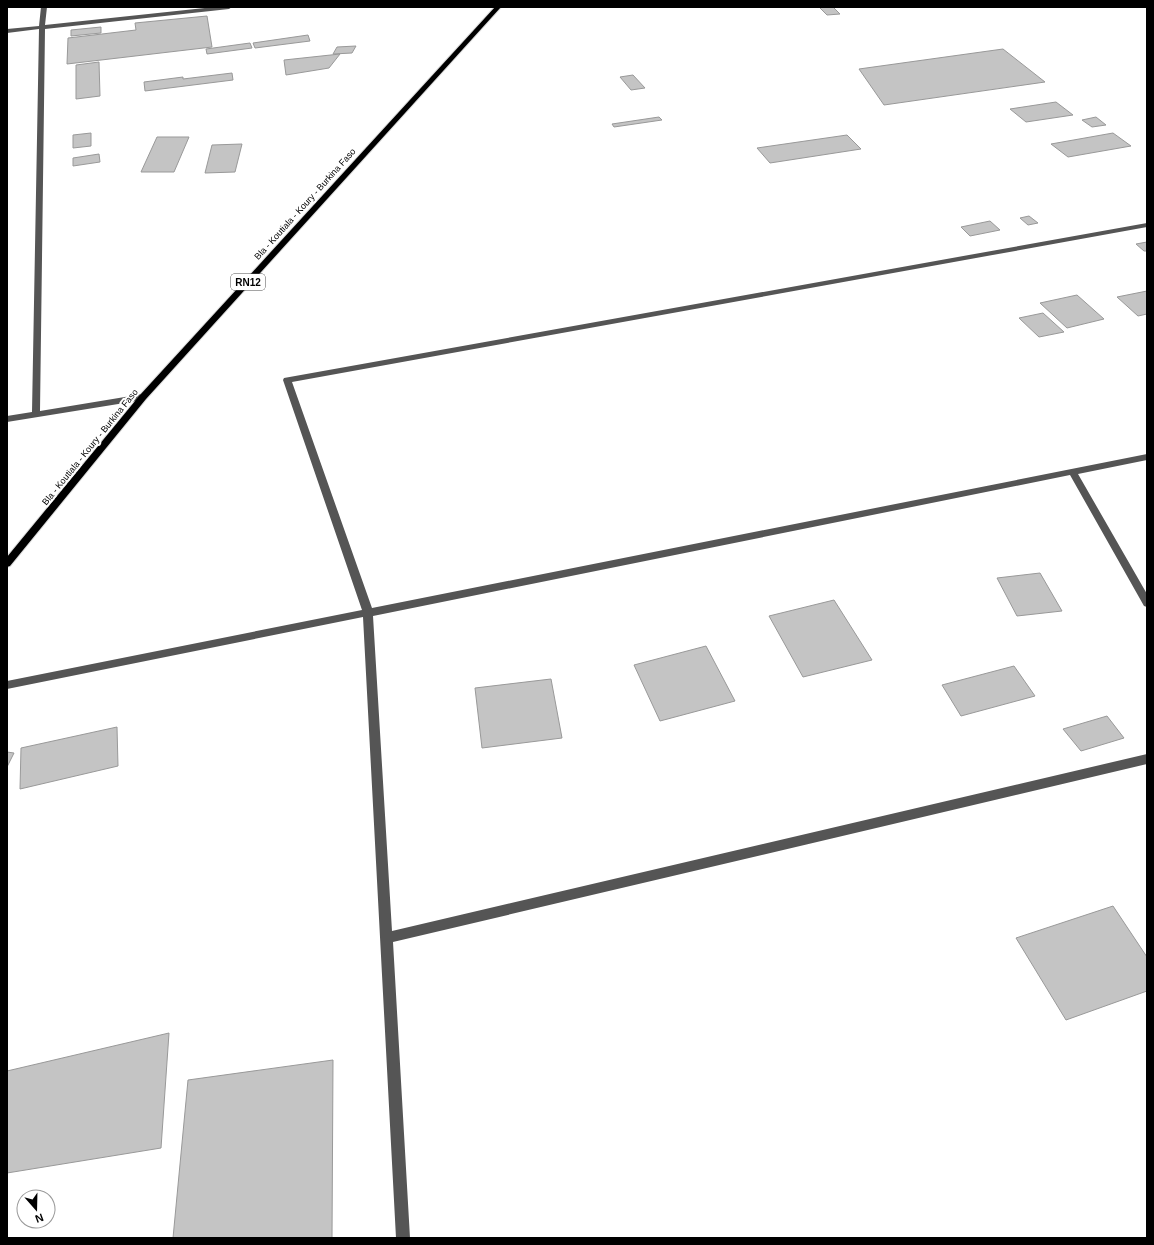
<svg xmlns="http://www.w3.org/2000/svg" width="1154" height="1245" viewBox="0 0 1154 1245" font-family="Arial,sans-serif">
  <style>
    .building { fill: #c4c4c4; stroke: #999 }
    .lines { fill: none; stroke-linecap: round; stroke-linejoin: round }
    .major-casing { stroke: #dbdbdb; stroke-width: 2 }
    .minor { fill: #555; fill-rule: evenodd }
    .major { fill: #000; fill-rule: evenodd }
    .labels { text-anchor: middle; stroke-width: 4; stroke-linejoin: round; paint-order: stroke }
    .far-street-label { font-size: 9px; fill: #000; stroke: #fff }
    .shield { fill: #fff; stroke: #4c4c4c; stroke-width: 1 }
    .shield-label { font-size: 10px; font-weight: bold; fill: #000 }
  </style>
  <rect width="100%" height="100%" fill="#fff"/>
  <path class="building" d="M819 7H833L840 14 827 15Z
    M207 16 212 47 67 64 68 38 136 30 135 23Z
    M101 27V33L71 36V30Z
    M308 35 310 41 255 48 253 43Z
    M250 43 252 48 207 54 206 49Z
    M356 46 352 53 333 54 337 47Z
    M1003 49 1045 82 884 105 859 69Z
    M340 54 329 68 286 75 284 60Z
    M99 62 100 96 76 99V65Z
    M232 73 233 80 145 91 144 82 183 77V79Z
    M633 75 645 88 631 90 620 77Z
    M1056 102 1073 115 1026 122 1010 109Z
    M659 117 662 120 614 127 612 124Z
    M1096 117 1106 125 1092 127 1082 120Z
    M91 133V146L73 148V135Z
    M1113 133 1131 146 1068 157 1051 144Z
    M847 135 861 149 770 163 757 148Z
    M157 137H189L174 172H141Z
    M242 144 235 172 205 173 212 145Z
    M99 154 100 162 73 166V158Z
    M1029 216 1038 223 1028 225 1020 218Z
    M990 221 1000 230 970 236 961 227Z
    M1147 242V251H1144L1136 244Z
    M1147 291V314L1138 316 1117 297Z
    M1077 295 1104 319 1067 328 1040 303Z
    M1043 313 1064 332 1039 337 1019 318Z
    M1040 573 1062 611 1017 616 997 578Z
    M834 600 872 660 803 677 769 616Z
    M706 646 735 701 660 721 634 665Z
    M1014 666 1035 696 961 716 942 685Z
    M551 679 562 738 482 748 475 688Z
    M1107 716 1124 738 1081 751 1063 729Z
    M117 727 118 766 20 789 21 748Z
    M7 752 14 753 7 767Z
    M1113 906 1147 957V991L1066 1020 1016 938Z
    M169 1033 161 1148 7 1173V1071Z
    M333 1060 332 1238H173L188 1080Z"/>
  <g class="lines">
    <defs>
      <path id="major" d="M495 7H501L146 399 10 566 7 567V557L140 395Z"/>
    </defs>
    <use href="#major" class="major-casing"/>
    <path class="minor" d="M41 7H47L45 25 214 7H232L229 9 45 29 40 411 143 394 147 397 143 400 7 422V416L32 412 39 29 7 33V29L39 26Z
      M1147 223V227L292 382 372 608 1147 454V460L1078 474 1147 594V607L1144 606 1070 475 373 616 392 931 1147 754V764L393 942 410 1238H396L363 617 7 689V681L362 610 283 380 284 378Z"/>
    <use href="#major" class="major"/>
  </g>
  <g class="labels">
    <g class="far-street-label">
      <text transform="translate(305 204) rotate(-48)" y="3">Bla - Koutiala - Koury - Burkina Faso</text>
      <text transform="translate(90 447) rotate(-51)" y="3">Bla - Koutiala - Koury - Burkina Faso</text>
    </g>
    <rect class="shield" x="231" y="274" width="34" height="16" rx="3"/>
    <g class="shield-label">
      <text x="248" y="286">RN12</text>
    </g>
  </g>
  <rect width="1154" height="1245" fill="none" stroke="#000000" stroke-width="16"/>
  <g transform="translate(36 1209) rotate(160)"><circle r="19" fill="#ffffff" stroke="#999999"/>
  <path d="M0-3L7 15L0 10L-7 15Z" fill="#000000"/>
  <text y="-6" font-size="11" font-weight="bold" text-anchor="middle" fill="#000000">N</text>
  </g>
</svg>
